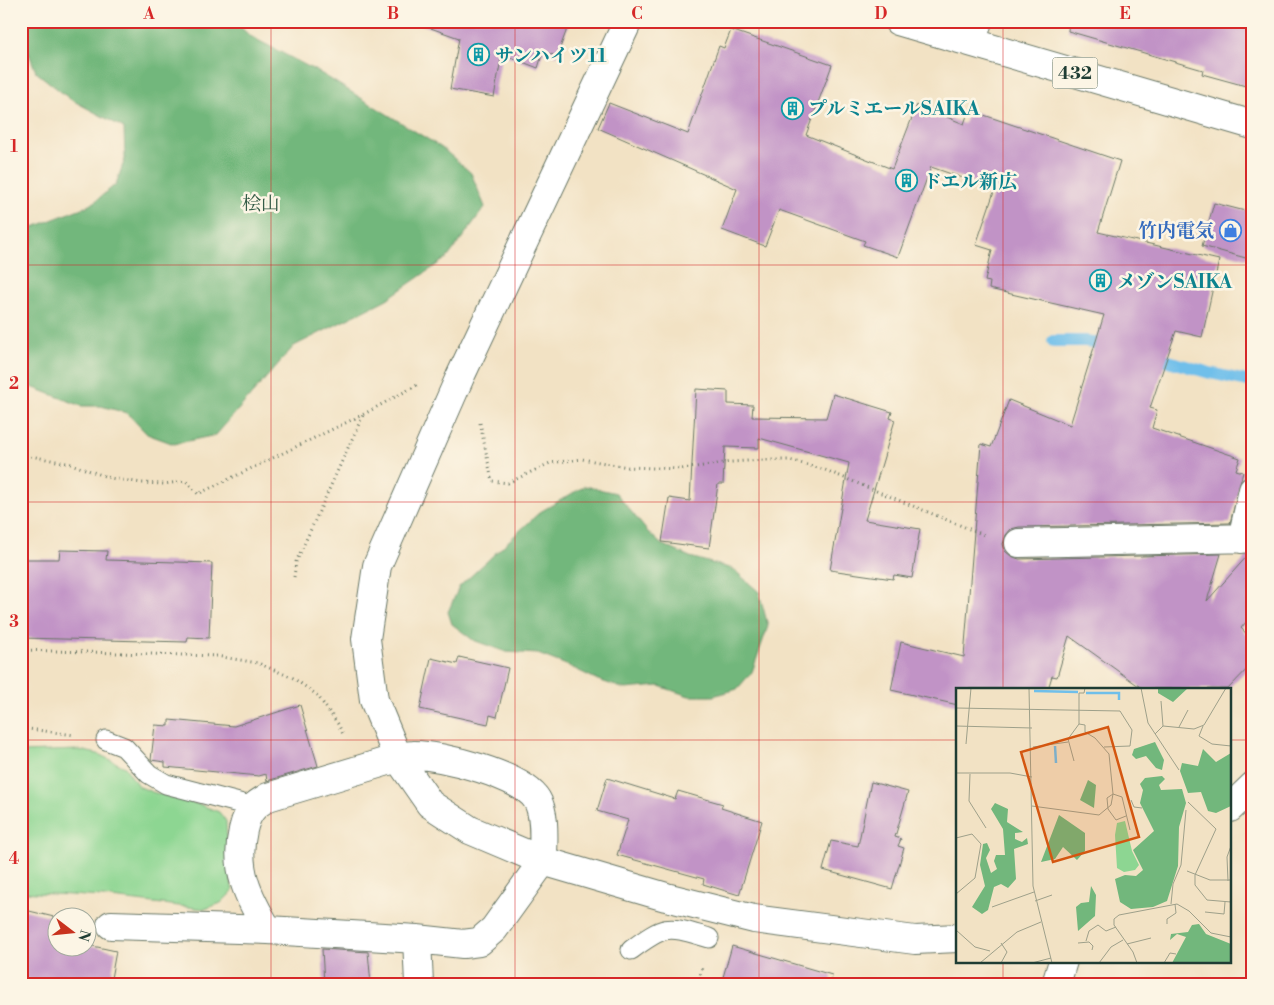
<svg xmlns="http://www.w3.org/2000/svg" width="1274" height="1005" viewBox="0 0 1274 1005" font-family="'Libre Bodoni','Noto Serif JP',serif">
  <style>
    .green { fill: #8dd692; stroke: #568a63 }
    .forest { fill: #72b77c; stroke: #487a58 }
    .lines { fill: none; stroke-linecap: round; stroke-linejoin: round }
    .stream { stroke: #6fbfea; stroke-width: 12 }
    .building { fill: #c193c6 }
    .lane-casing { stroke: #697766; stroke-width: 21 }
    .street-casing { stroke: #697766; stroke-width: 30 }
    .highway-casing { stroke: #697766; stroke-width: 30 }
    .path { stroke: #697766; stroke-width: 3; stroke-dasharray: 1 4; stroke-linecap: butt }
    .lane { stroke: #fff; stroke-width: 19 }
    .street { stroke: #fff; stroke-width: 28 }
    .highway { stroke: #fff; stroke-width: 28 }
    .grid { fill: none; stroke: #d62828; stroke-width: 1; stroke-opacity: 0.55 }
    .labels { text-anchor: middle; stroke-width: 5; stroke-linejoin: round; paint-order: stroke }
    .shield { fill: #fcf5e5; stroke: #617469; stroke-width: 1 }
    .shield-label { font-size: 18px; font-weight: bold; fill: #1f3d34 }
    .culture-label { font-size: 19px; font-weight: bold; fill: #0d838f; stroke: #fcf5e5; text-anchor: start }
    .park-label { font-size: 19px; fill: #355c47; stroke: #fcf5e5 }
    .shop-label { font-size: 19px; font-weight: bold; fill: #366cbe; stroke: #fcf5e5; text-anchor: end }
    .inset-river { fill: none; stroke: #6fbfea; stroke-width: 2.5 }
    .inset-road { fill: none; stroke: #9ea08a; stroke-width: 1 }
    .view { fill: #d45610; fill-opacity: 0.15; stroke: #d45610; stroke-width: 2.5 }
    .inset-edge { fill: none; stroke: #1f3d34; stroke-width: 2.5 }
    .neatline { fill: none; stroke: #d62828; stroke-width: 2 }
    .grid-label { font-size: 16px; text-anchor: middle; font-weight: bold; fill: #d62828 }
  </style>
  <rect width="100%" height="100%" fill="#fcf5e5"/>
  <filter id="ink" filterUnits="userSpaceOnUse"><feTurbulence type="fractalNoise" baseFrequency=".02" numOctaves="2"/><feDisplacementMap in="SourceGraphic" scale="10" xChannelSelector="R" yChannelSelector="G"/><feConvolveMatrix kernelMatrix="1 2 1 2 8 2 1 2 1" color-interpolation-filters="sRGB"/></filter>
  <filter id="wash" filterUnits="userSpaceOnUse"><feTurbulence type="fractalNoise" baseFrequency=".0096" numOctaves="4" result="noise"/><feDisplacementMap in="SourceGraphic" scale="20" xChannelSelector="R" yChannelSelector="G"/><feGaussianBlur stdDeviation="1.12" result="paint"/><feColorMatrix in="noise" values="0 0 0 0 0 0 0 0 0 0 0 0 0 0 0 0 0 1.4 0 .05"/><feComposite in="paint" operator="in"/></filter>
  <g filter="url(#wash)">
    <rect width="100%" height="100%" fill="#f2e2c4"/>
    <path class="green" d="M79 750 98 754 125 767 138 786 152 792 201 805 219 812 226 821 228 864 233 891 221 903 205 909 103 897 21 892V752Z"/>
    <path class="forest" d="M21 21H234L250 36 322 74 442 148 471 173 485 207 448 257 387 299 294 346 216 435 174 444 147 434 127 413 101 406H82L21 383V232L92 204 116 184 125 159 124 128 70 99 36 72 21 32Z
      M585 486 616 493 647 531 661 544 690 557 733 569 759 592 768 626 752 672 737 689 713 696H689L659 686 625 689 598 680 569 666 538 654 506 652 473 640 452 624 448 612 459 587 540 512Z"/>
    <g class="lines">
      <path class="stream" d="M1053 341H1086L1112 346
        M1151 356 1210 373 1247 381"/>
    </g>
    <g id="blocks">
      <path class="building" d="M423 21H570L557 56 543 52 538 68 502 54 494 97 450 89 459 38 422 25Z
        M1069 21H1253V88L1202 74 1203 70 1068 31Z
        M731 30 832 65 806 135 892 169 917 105 964 124 969 110 1120 161 1098 232 1219 260 1202 337 1176 331 1150 408 1157 410 1152 428 1240 458 1236 470 1243 472 1230 523 1019 527 1011 529 1006 535 1003 544 1005 551 1011 556 1019 559 1221 554 1207 601 1249 554H1253V614L1241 628 1253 641V663L1228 689H1143L1069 636 1057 677 1052 676 1048 689H958V705L891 690 901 642 964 657 981 444 991 447 1009 400 1070 425 1104 315 989 289 990 282 985 281 992 250 976 245 995 189 931 167 898 257 863 245 865 241 779 210 765 246 722 230 737 189 598 128 609 103 688 134 719 46 724 48Z
        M1214 203 1253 213V260L1202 246Z
        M696 389 728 391V404L753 405 752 417 826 418 833 394 892 412 890 418 895 420 865 520 920 529 912 578 894 575 893 579 830 570 849 463 759 438V448L725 447 723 484H718L709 548 662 542 669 498 690 501Z
        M60 550 107 551 106 560 212 563 209 638 188 637 187 642 21 638V559H59Z
        M459 657 508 668 497 717 490 715 488 724 420 709 431 658 457 664Z
        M300 705 318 766 267 781 266 774 259 776 165 767V762L151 760 155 725 169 726V720L234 726Z
        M607 778 675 799 678 791 723 804 721 808 762 821 739 895 703 884 704 879 617 855 628 820 597 811Z
        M871 782 908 792 895 837 901 839 898 846 904 848 892 889 823 870 831 841 858 846Z
        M21 909 58 918V948H88V945L116 951 110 984H46L21 977Z
        M732 946 832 975 831 984H721Z
        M322 949 368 952 371 984H324Z"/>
    </g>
  </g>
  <g filter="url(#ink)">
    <use href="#blocks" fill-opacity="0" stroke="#697766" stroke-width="1"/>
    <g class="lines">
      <defs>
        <path id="lane" d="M106 740 124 747 149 774 166 784 254 807
          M631 950C667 923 668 926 709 938"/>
        <path id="street" d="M972 42 978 21
          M1242 539 1253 490
          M1019 543 1253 538
          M1230 808 1253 786
          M111 925 268 930 417 939 463 944 479 942 494 929 543 861 666 897 754 919 915 940 958 938
          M268 930C248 897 234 869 243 830 245 821 248 812 255 806 259 802 264 800 268 797L398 758C403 757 408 755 413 755 439 754 524 776 537 800 546 815 543 843 543 861L470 830 430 804 398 758 374 700 366 639 377 566 460 377 628 21
          M417 939 419 984
          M1056 984 1063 961"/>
        <path id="highway" d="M898 21 1253 125"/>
      </defs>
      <use href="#lane" class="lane-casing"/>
      <use href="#street" class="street-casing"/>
      <use href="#highway" class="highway-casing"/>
      <path class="path" d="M480 423 492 481 508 483 550 463 582 459 628 467 682 469 731 462 764 460H789L825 470 984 535
        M21 454 71 464 110 478 142 483 164 484 186 481 198 494 364 414 417 385
        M294 577 296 562 363 415
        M21 650 216 656 258 663 293 678 317 695 338 724 344 736
        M21 728 75 735
        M698 984 702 968"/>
      <use href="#lane" class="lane"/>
      <use href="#street" class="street"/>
      <use href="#highway" class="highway"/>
    </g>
  </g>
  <path class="grid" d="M271 21V984M515 21V984M759 21V984M1003 21V689M21 265H1253M21 502H1253M21 740H958M1230 740H1253M1003 961V984"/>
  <defs>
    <symbol id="building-ring" viewBox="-11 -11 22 22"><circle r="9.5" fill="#fcf5e5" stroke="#0f9aa8" stroke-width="1.5"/><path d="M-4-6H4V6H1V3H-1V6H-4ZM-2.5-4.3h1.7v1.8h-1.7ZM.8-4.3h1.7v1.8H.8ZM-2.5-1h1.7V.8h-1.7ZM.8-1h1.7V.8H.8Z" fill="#0f9aa8"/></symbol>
    <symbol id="shop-ring" viewBox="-11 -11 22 22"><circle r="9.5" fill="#fcf5e5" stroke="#3f7fe0" stroke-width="1.5"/><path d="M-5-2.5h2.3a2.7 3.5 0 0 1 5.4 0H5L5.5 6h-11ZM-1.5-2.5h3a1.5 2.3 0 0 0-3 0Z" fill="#3f7fe0"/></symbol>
  </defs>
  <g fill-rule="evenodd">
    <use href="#building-ring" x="466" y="42" width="25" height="25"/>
    <use href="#building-ring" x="780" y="96" width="25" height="25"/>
    <use href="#building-ring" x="894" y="168" width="25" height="25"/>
    <use href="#shop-ring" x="1218" y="218" width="25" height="25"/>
    <use href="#building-ring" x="1088" y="268" width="25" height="25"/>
  </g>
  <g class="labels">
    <rect class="shield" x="1052.5" y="57.5" width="45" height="31" rx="4"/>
    <g class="shield-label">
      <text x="1075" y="79">432</text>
    </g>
    <g class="culture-label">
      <text x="495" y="62">サンハイツ11</text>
      <text x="808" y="115">プルミエールSAIKA</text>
      <text x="923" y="188">ドエル新広</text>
      <text x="1117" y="288">メゾンSAIKA</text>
    </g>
    <g class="park-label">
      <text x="261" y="210">桧山</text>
    </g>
    <g class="shop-label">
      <text x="1214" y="237">竹内電気</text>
    </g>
  </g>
  <g transform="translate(956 688)">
    <rect width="275" height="275" fill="#f2e2c4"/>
    <path d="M169 133 176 163 183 177 179 182 168 184 161 180 159 147 161 135Z" fill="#8dd692"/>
    <path d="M202 0H232L217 14 202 5ZM199 54 208 72 206 82 200 80 190 68 180 71 176 67 178 61ZM247 61 260 74 275 65V118L260 125 252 123 245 104 232 105 224 83 226 75 242 78ZM206 88 209 91 203 97 205 102 226 101 230 115 223 139 222 178 211 213 197 219 175 221 164 214 159 191 169 187 180 188 187 182 177 162 198 143 184 115 187 102 184 96 189 90ZM132 92 140 97 138 120 124 112ZM39 115 52 121 51 134 67 144 59 145V151L66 154 71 150 72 156 58 161 60 191 52 200 45 196 38 199 32 222 26 226 16 219 29 198 24 177 27 156 31 155 34 162 30 170 35 185 41 181 38 173 40 167H49L47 141 35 121ZM103 127 129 145V163L121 172 107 159 99 171 85 174ZM135 198 140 207 139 228 122 243 120 219 125 215 133 214ZM243 236 250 246 275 256V275H216L230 249 221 246 214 252 215 246 232 244 236 237Z" fill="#72b77c"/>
    <path class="inset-river" d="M78 3 122 4M130 5H163V12M99 58 100 75"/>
    <path class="inset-road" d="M73 0 77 198 96 275M129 0 128 5H123V36L129 37V44L139 50 153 66 157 106 166 109 174 142M185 0 192 35 223 82M205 13 207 38M0 20 164 23 176 42 174 58 148 59M0 38 76 40M247 38 243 48 256 56 275 58M223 39 232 22M199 46 207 38 238 41 248 37 270 0M10 56 15 0M77 59 112 54M118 73 112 51 123 36M0 85H54L76 89M14 86 13 113 30 140M157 106 151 110 152 121 160 132 170 128M175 112 178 119 186 120M232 114 260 141 239 187V197L251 212 275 214M76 118 143 127 155 117 157 106M0 150 16 146 25 156 19 190 0 206M231 183 254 192H275M272 193 271 169 275 158M79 213 96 207M215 216 217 196 225 177 230 122M36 219 78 204M249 224 268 226 269 214M211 236V231L220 225 219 216M0 242 19 259 34 263M130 253 133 243 142 237 150 243 160 239M122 255 133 254 137 258 136 262M171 256 195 250M24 275 61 244 85 234M45 275 51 264 45 255M76 275 95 270M143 275 155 259 167 252M181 275 177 264 158 237V231L163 227 221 216 233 223 255 245 275 249M208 275 214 265 220 266"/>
    <path class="view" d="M152 39 183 149 97 174 65 64Z"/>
    <rect width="275" height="275" class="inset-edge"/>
  </g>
  <rect width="1274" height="1005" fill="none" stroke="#fcf5e5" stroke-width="55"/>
  <g transform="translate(72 932) rotate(106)"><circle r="24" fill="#fcf5e5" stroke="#a4ab9e"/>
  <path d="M0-4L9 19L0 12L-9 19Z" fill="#c8321e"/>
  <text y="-8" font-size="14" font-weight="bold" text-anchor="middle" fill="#1f3d34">N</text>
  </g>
  <rect x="28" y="28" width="1218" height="950" class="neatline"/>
  <g class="grid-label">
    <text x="149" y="19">A</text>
    <text x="393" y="19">B</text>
    <text x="637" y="19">C</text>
    <text x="881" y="19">D</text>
    <text x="1125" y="19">E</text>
    <text x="14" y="152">1</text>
    <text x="14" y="389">2</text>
    <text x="14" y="627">3</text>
    <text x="14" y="864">4</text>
  </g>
</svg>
